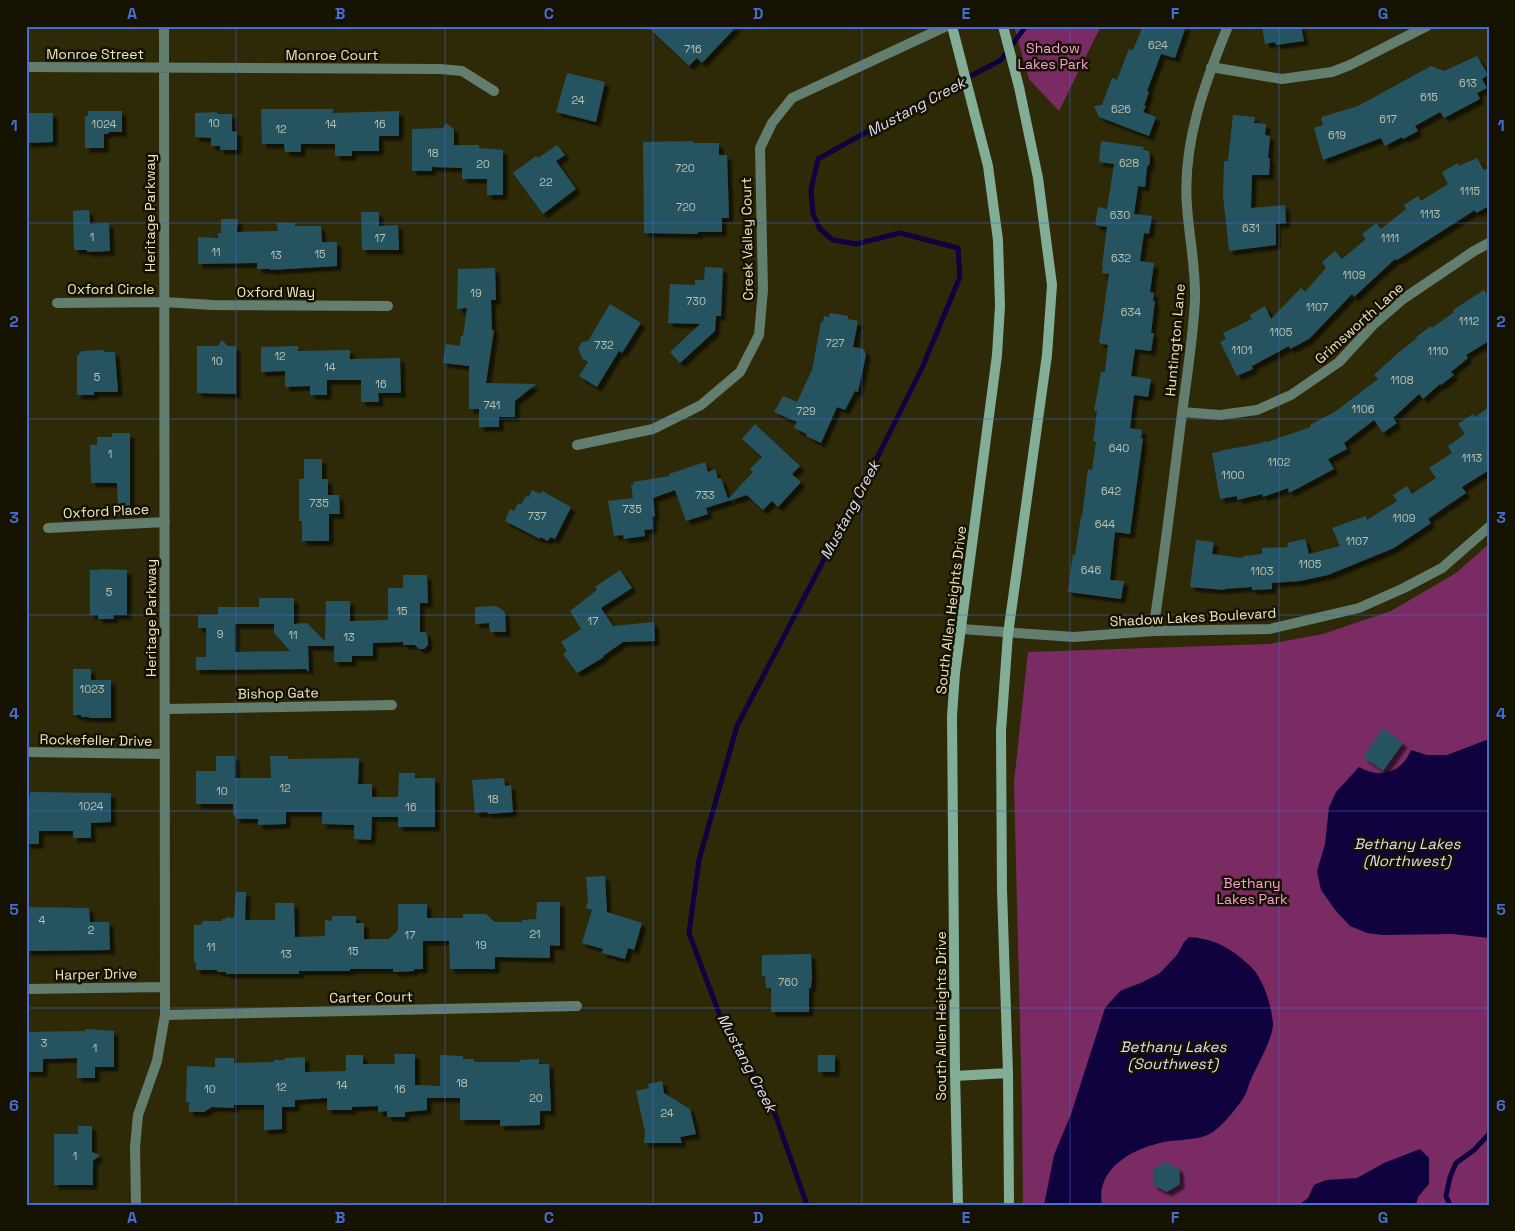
<svg xmlns="http://www.w3.org/2000/svg" width="1515" height="1231" viewBox="0 0 1515 1231" font-family="'Space Grotesk',sans-serif">
  <style>
    .green { fill: #7b2b63 }
    .water { fill: #10013f }
    .lines { fill: none; stroke-linecap: round; stroke-linejoin: round }
    .stream { stroke: #10013f; stroke-width: 5 }
    .building { fill: #275361; fill-rule: evenodd; filter: url(#shadow) }
    .minor { stroke: #637d6f; stroke-width: 10 }
    .secondary { stroke: #82ad97; stroke-width: 10 }
    .grid { fill: none; stroke: #466cd5; stroke-width: 1; stroke-opacity: 0.55 }
    .labels { text-anchor: middle; stroke-width: 5; stroke-linejoin: round; paint-order: stroke }
    .number-label { font-size: 11px; fill: #b9c1ae }
    .park-label { font-size: 14px; fill: #fa9ed9; stroke: #161200 }
    .street-label { font-size: 14px; fill: #eae6c7; stroke: #161200 }
    .water-label { font-size: 15px; font-style: italic; fill: #dddff7; stroke: #161200 }
    .neatline { fill: none; stroke: #466cd5; stroke-width: 2 }
    .grid-label { font-size: 16px; text-anchor: middle; font-weight: bold; fill: #466cd5 }
  </style>
  <defs>
    <filter id="shadow"><feDropShadow dx="4.5" dy="4.5" stdDeviation="1" flood-color="#0009"/></filter>
  </defs>
  <rect width="100%" height="100%" fill="#2e2a08"/>
  <path class="green" d="M1014 26H1101L1059 111 1029 79Z
    M1489 544V1205H1023L1022 1106 1014 782 1028 652 1269 644 1323 634 1391 611 1456 573Z"/>
  <path class="water" d="M1489 739V938L1452 934 1383 935 1367 933 1350 926 1336 911 1321 890 1317 871 1325 844 1329 807 1336 792 1359 767C1380 779 1402 773 1411 750L1427 755H1447Z
    M1189 937C1209 938 1226 945 1241 958 1244 961 1249 964 1252 968 1264 980 1272 1008 1273 1024 1273 1037 1258 1065 1252 1077 1249 1083 1248 1089 1245 1095 1239 1106 1223 1125 1213 1132 1200 1141 1179 1139 1164 1142 1134 1148 1095 1168 1102 1205H1044L1054 1155 1071 1114 1105 1008 1120 991 1143 982 1160 973 1177 955 1184 942Z
    M1420 1149 1429 1158V1184L1418 1197 1416 1205H1299L1308 1198 1314 1185 1326 1180 1357 1178 1384 1163Z"/>
  <g class="lines">
    <path class="stream" d="M807 1205 775 1114 726 1032 689 933 699 860 737 726 876 460 922 368 960 277 958 248 900 233 856 244 833 240 820 229 813 214 811 190 818 159 890 119 1001 60 1026 26
      M1450 1205 1446 1196 1450 1177 1456 1163 1474 1150 1489 1134"/>
  </g>
  <path class="building" d="M647 26H737L702 63 697 58 689 66Z
    M1143 26H1186L1175 58 1161 54 1147 91 1149 92 1144 106H1146L1143 112 1156 117 1149 136 1099 117 1094 106 1102 105 1112 78 1117 80 1129 49 1133 50Z
    M1262 26H1301L1304 41 1276 45 1275 42 1265 44Z
    M1477 56 1488 75 1482 79 1487 88 1477 93 1480 99 1444 118 1440 112 1415 126 1418 131 1403 139 1402 137 1385 146 1381 138 1323 160 1314 128 1323 125 1321 119 1322 117 1358 106 1431 66 1444 71Z
    M567 73 605 82 596 122 556 112Z
    M261 109H333V113L399 111V136H379V151H352V156H335V144H301V152H285L284 144H262Z
    M88 111H122V132H109L108 134H104V148H85V116H88Z
    M217 112V114H232V131L237 132V150H220V146H211V138L195 137V113Z
    M26 113H53V142L26 143Z
    M1233 115 1255 117 1254 123 1266 124 1265 135 1270 136 1268 158H1270L1269 175H1252L1251 208 1285 205 1286 223 1276 224V245L1229 251 1223 195 1224 161H1228Z
    M446 123 454 129V145H479V148L503 150V195H487V179H462V168L432 167V171H412V129L443 128Z
    M693 141V143H719V155H727L729 218H722V232H698V234L644 233 643 142Z
    M1101 141 1144 147 1143 150 1149 151 1150 159 1149 165 1147 167 1145 187 1138 186 1134 214 1152 216 1149 234 1144 233 1140 261 1154 263 1150 292 1154 293 1153 301H1155L1151 333H1154L1151 351 1135 349 1131 376 1151 379 1148 397 1134 395 1130 428 1142 430 1141 438H1143L1130 534 1115 532 1110 580 1124 581 1121 599 1068 592 1073 554 1075 555 1081 517H1082L1088 469 1092 470 1096 442 1093 441 1097 411H1094L1101 372H1105L1108 345 1099 343 1109 274 1102 273 1103 266H1102L1107 227 1095 225 1098 207 1107 209 1114 164 1099 162Z
    M557 145 565 155 556 161 576 189 543 214 513 173 536 156 538 158Z
    M1477 158 1484 170 1489 168V206L1476 213 1475 210 1397 260 1395 259 1354 297 1352 294 1309 339 1290 349 1289 346 1252 366 1253 369 1237 376 1220 342 1226 339 1223 333 1252 319 1250 315 1265 306 1271 319 1301 288 1305 292 1326 268 1322 262 1335 251 1342 259 1366 239 1362 234 1376 223 1381 229 1406 209 1404 205 1418 196 1421 201 1448 184 1442 172 1458 163 1459 166Z
    M89 210 90 224 109 223 110 251 87 252V250H74L73 211Z
    M361 212H379V226L398 225 399 250H362Z
    M221 219H238L237 232 278 231 277 223H295V226H321L322 242H337V266L270 270V269H257V263L198 264V237L218 238V233H221Z
    M705 267 723 268 721 316H716L715 331 680 363 670 352 700 324 668 323 670 284 695 285V280H704Z
    M495 268 496 300H491L492 330H494L486 383 536 384 515 401V417H499V427H479V409H469V366L443 363 446 344 460 346 461 336H463L467 308 457 309 458 269Z
    M1484 290 1489 297V341L1466 355 1468 358 1451 372 1454 375 1441 385 1440 384 1423 399 1419 394 1393 418 1397 423 1383 433 1374 420 1344 443 1347 449 1328 459 1334 469 1289 493 1288 488 1263 497 1262 494 1237 500V496L1220 499 1212 453 1219 452V451L1257 444 1266 441 1267 442 1311 427 1310 425 1336 411 1378 379 1374 375 1398 353 1417 338 1416 337 1431 326 1432 328 1454 312 1453 310Z
    M610 304 641 323 622 353 619 351 597 387 579 376 588 362 582 358 578 348 582 342 588 341Z
    M830 313 848 316V319L858 321 853 347 864 349 866 355 858 392 855 391 845 410 837 407 821 443 806 436 807 434 794 428 797 422 774 412 783 396 797 402 812 370 821 322H823L824 316 829 317Z
    M222 340 228 346H236V394L197 393V346H218Z
    M298 346V351L350 350V359L400 358 401 393H378L379 402H361V380H327V395H310V386L285 387V371L261 372V347Z
    M104 350V352H115L118 392H94V395H77V356L82 351Z
    M1489 407V470L1462 487 1466 493 1428 519 1431 523 1394 548 1328 575 1300 581 1272 583V589L1252 590V587L1225 589V590L1190 587 1196 540 1214 542 1212 554 1242 558 1244 556 1262 554V548L1288 547 1287 543 1305 539 1309 554 1340 546 1332 528 1366 516 1367 520 1397 501 1393 495 1407 486 1412 494 1436 478 1429 468 1452 453 1448 446 1465 434 1458 424 1473 414 1475 417Z
    M755 424 800 466 792 474 801 482 778 507 772 501 763 510 747 495 706 508 708 514 686 521 675 490 653 498 655 516 652 517 653 529 644 530 645 536 624 539 623 535 614 536 608 501 633 498 631 485H634L633 482 670 476 669 474 705 462 708 472 715 469 718 479 721 478 728 499 753 472 750 469 762 457 742 439Z
    M112 433H130V508H118L117 483H91L90 445H97V437H112Z
    M304 459H322V479H328V495H339L340 514H329V541H302V521H299V479H304Z
    M532 490 540 494 542 491 571 507 555 539 550 537 548 541 540 537V539L505 521 510 509 514 511 518 503 521 505 526 496 529 497Z
    M99 569 127 570V615H113L114 619H98V615H90V570H100Z
    M620 570 632 588 601 608 613 626 654 622 655 641 623 642 603 656 604 657 577 673 563 654 567 651 561 642 581 629 570 611 597 590 595 587Z
    M403 575H427L428 603H420V632H426L428 640V645L424 649H419L415 645H403V642L373 643V656H352V662H334V646H308L309 672 306 669 196 670V657H206V628H198V615H218V607H259V598H294V624L307 623 325 641 326 601H350V621L388 620V588H403ZM235 624H274V633L290 651 235 652Z
    M496 606 505 612 506 632H490L489 623 475 624V607Z
    M73 669H91V680H111V718H89V717H81V715H73Z
    M1383 728 1403 743 1383 771 1363 757Z
    M216 756H235V778H271L270 756H288V759L359 758 358 784H372V797H398L399 773H415V778H435V827H398V817H372L371 840 354 839V825L322 824V812H286V824L258 825V819H237L233 814V804H196V771H216Z
    M504 778 505 786 511 785 513 812 488 814 487 812 475 813 472 780Z
    M30 792 111 793V822L91 823V838H73V831H39V844H26V797H30Z
    M605 876 607 912 642 923 634 950 628 948 625 959 602 953 603 949 582 943 592 910 586 908 588 901 586 877Z
    M236 892H246L245 920H275V903H294L295 937 325 936V920L332 921V916H356V923H364V939H389L398 930V904H427V918H463V914H486L495 922H522V920L536 919 537 902H560V946L550 945V958L495 957V969H450L449 941H423V969H414V971L393 972V969H350V971H299V974H226V972H217V970H196V962H194V925H201L203 921H222V919H226V917L234 918Z
    M26 907 89 908 90 922H109L110 950 26 951Z
    M811 954 812 977 811 988H809V1012H771V988H766L765 976H762V955Z
    M85 1029 114 1031V1067H95V1078H77V1058L43 1059V1072H26L27 1032 85 1031Z
    M394 1054H415V1085L440 1086V1055L463 1056V1059H474V1062H520L519 1060 539 1059V1064H549L551 1111H540V1125L500 1126V1120H460V1098H427V1110L405 1112V1117H387V1111L378 1112V1106L352 1107V1110H327V1098L295 1100V1107H282V1129L264 1130V1105H234V1108L212 1107 204 1112H189V1102H186L187 1066 215 1067V1058H234V1063L274 1062V1060H285V1058L305 1057V1072L346 1071V1055H363V1064H395Z
    M818 1055H835V1072H818Z
    M662 1081 664 1093 690 1109 696 1134 680 1137 682 1143H644L645 1132 636 1091 649 1088 648 1084Z
    M78 1126H92V1152L100 1155 93 1161V1185H54V1134H78Z
    M1166 1162 1179 1169 1180 1184 1167 1192 1153 1185V1169Z"/>
  <g class="lines">
    <path class="minor" d="M26 67 440 69 462 71 494 91
      M1211 67 1282 79 1332 72 1350 65 1427 26
      M57 303 164 302 213 305 388 306
      M1182 412 1220 415 1257 410 1291 395 1339 362 1373 325 1403 299 1474 251 1489 243
      M577 445 653 429 701 405 740 372 759 335 763 290 760 148 772 123 792 98 947 26
      M48 528 165 522
      M961 629 1074 637 1153 631 1270 629 1359 608 1404 588 1442 568 1489 527
      M1153 631C1164 559 1173 486 1182 413 1187 376 1193 338 1195 300 1196 268 1189 237 1187 206 1182 144 1205 82 1228 26
      M165 709 392 705
      M26 752 165 754
      M26 989 165 987
      M165 1015 577 1006
      M136 1205 135 1147 138 1115 157 1061 165 1015 164 26"/>
    <path class="secondary" d="M952 26 988 166 998 240 1000 306 997 355 955 673 952 716 955 1071 958 1205
      M1003 26 1019 87 1038 178 1052 285 1047 355 1008 634 1001 731 1002 890 1008 1073 1009 1205
      M955 1076 1008 1073"/>
  </g>
  <path class="grid" d="M236 26V1205M445 26V1205M653 26V1205M862 26V1205M1070 26V1205M1279 26V1205M26 223H1489M26 419H1489M26 615H1489M26 811H1489M26 1008H1489"/>
  <g class="labels">
    <g class="number-label">
      <text x="1158" y="49">624</text>
      <text x="693" y="53">716</text>
      <text x="1468" y="87">613</text>
      <text x="1429" y="101">615</text>
      <text x="578" y="104">24</text>
      <text x="1121" y="113">626</text>
      <text x="1388" y="123">617</text>
      <text x="214" y="127">10</text>
      <text x="104" y="128">1024</text>
      <text x="331" y="128">14</text>
      <text x="380" y="128">16</text>
      <text x="281" y="133">12</text>
      <text x="1337" y="139">619</text>
      <text x="433" y="157">18</text>
      <text x="1129" y="167">628</text>
      <text x="483" y="168">20</text>
      <text x="685" y="172">720</text>
      <text x="546" y="186">22</text>
      <text x="1470" y="195">1115</text>
      <text x="686" y="211">720</text>
      <text x="1430" y="218">1113</text>
      <text x="1120" y="219">630</text>
      <text x="1251" y="232">631</text>
      <text x="92" y="241">1</text>
      <text x="380" y="242">17</text>
      <text x="1390" y="242">1111</text>
      <text x="216" y="256">11</text>
      <text x="320" y="258">15</text>
      <text x="276" y="259">13</text>
      <text x="1121" y="262">632</text>
      <text x="1354" y="279">1109</text>
      <text x="476" y="297">19</text>
      <text x="696" y="305">730</text>
      <text x="1317" y="311">1107</text>
      <text x="1131" y="316">634</text>
      <text x="1469" y="325">1112</text>
      <text x="1281" y="336">1105</text>
      <text x="835" y="347">727</text>
      <text x="604" y="349">732</text>
      <text x="1242" y="354">1101</text>
      <text x="1438" y="355">1110</text>
      <text x="280" y="360">12</text>
      <text x="217" y="365">10</text>
      <text x="330" y="371">14</text>
      <text x="97" y="381">5</text>
      <text x="1402" y="384">1108</text>
      <text x="381" y="388">16</text>
      <text x="492" y="409">741</text>
      <text x="1363" y="413">1106</text>
      <text x="806" y="415">729</text>
      <text x="1119" y="452">640</text>
      <text x="110" y="458">1</text>
      <text x="1472" y="462">1113</text>
      <text x="1279" y="466">1102</text>
      <text x="1233" y="479">1100</text>
      <text x="1111" y="495">642</text>
      <text x="705" y="499">733</text>
      <text x="319" y="507">735</text>
      <text x="632" y="513">735</text>
      <text x="537" y="520">737</text>
      <text x="1404" y="522">1109</text>
      <text x="1105" y="528">644</text>
      <text x="1357" y="545">1107</text>
      <text x="1310" y="568">1105</text>
      <text x="1091" y="574">646</text>
      <text x="1262" y="575">1103</text>
      <text x="109" y="596">5</text>
      <text x="402" y="615">15</text>
      <text x="593" y="625">17</text>
      <text x="220" y="638">9</text>
      <text x="293" y="639">11</text>
      <text x="349" y="641">13</text>
      <text x="92" y="693">1023</text>
      <text x="285" y="792">12</text>
      <text x="222" y="795">10</text>
      <text x="493" y="803">18</text>
      <text x="91" y="810">1024</text>
      <text x="411" y="811">16</text>
      <text x="42" y="924">4</text>
      <text x="91" y="934">2</text>
      <text x="535" y="938">21</text>
      <text x="410" y="939">17</text>
      <text x="481" y="949">19</text>
      <text x="211" y="951">11</text>
      <text x="353" y="955">15</text>
      <text x="286" y="958">13</text>
      <text x="788" y="986">760</text>
      <text x="44" y="1047">3</text>
      <text x="95" y="1052">1</text>
      <text x="462" y="1087">18</text>
      <text x="342" y="1089">14</text>
      <text x="281" y="1091">12</text>
      <text x="210" y="1093">10</text>
      <text x="400" y="1093">16</text>
      <text x="536" y="1102">20</text>
      <text x="667" y="1117">24</text>
      <text x="75" y="1160">1</text>
    </g>
    <g class="park-label">
      <text x="1053" y="53">Shadow<tspan x="1053" dy="16">Lakes Park</tspan></text>
      <text x="1252" y="888">Bethany<tspan x="1252" dy="16">Lakes Park</tspan></text>
    </g>
    <g class="street-label">
      <text x="95" y="59">Monroe Street</text>
      <text x="332" y="60">Monroe Court</text>
      <text transform="translate(150 213) rotate(-90)" y="5">Heritage Parkway</text>
      <text transform="translate(747 239) rotate(-91)" y="5">Creek Valley Court</text>
      <text x="111" y="294">Oxford Circle</text>
      <text x="276" y="297">Oxford Way</text>
      <text transform="translate(1359 323) rotate(-42)" y="5">Grimsworth Lane</text>
      <text transform="translate(1175 340) rotate(-85)" y="5">Huntington Lane</text>
      <text transform="translate(106 511) rotate(-3)" y="5">Oxford Place</text>
      <text transform="translate(951 610) rotate(-83)" y="5">South Allen Heights Drive</text>
      <text transform="translate(1193 617) rotate(-3)" y="5">Shadow Lakes Boulevard</text>
      <text transform="translate(151 618) rotate(-90)" y="5">Heritage Parkway</text>
      <text transform="translate(278 693) rotate(-1)" y="5">Bishop Gate</text>
      <text transform="translate(96 740) rotate(1)" y="5">Rockefeller Drive</text>
      <text transform="translate(96 974) rotate(-1)" y="5">Harper Drive</text>
      <text transform="translate(371 997) rotate(-1)" y="5">Carter Court</text>
      <text transform="translate(941 1016) rotate(-90)" y="5">South Allen Heights Drive</text>
    </g>
    <g class="water-label">
      <text transform="translate(916 107) rotate(-28)" y="5">Mustang Creek</text>
      <text transform="translate(850 510) rotate(-62)" y="5">Mustang Creek</text>
      <text x="1407" y="849">Bethany Lakes<tspan x="1407" dy="17">(Northwest)</tspan></text>
      <text x="1173" y="1052">Bethany Lakes<tspan x="1173" dy="17">(Southwest)</tspan></text>
      <text transform="translate(747 1063) rotate(62)" y="5">Mustang Creek</text>
    </g>
  </g>
  <rect width="1515" height="1231" fill="none" stroke="#161200" stroke-width="55"/>
  <rect x="28" y="28" width="1460" height="1176" class="neatline"/>
  <g class="grid-label">
    <text x="132" y="19">A</text>
    <text x="340" y="19">B</text>
    <text x="549" y="19">C</text>
    <text x="758" y="19">D</text>
    <text x="966" y="19">E</text>
    <text x="1175" y="19">F</text>
    <text x="1383" y="19">G</text>
    <text x="14" y="131">1</text>
    <text x="1501" y="131">1</text>
    <text x="14" y="327">2</text>
    <text x="1501" y="327">2</text>
    <text x="14" y="523">3</text>
    <text x="1501" y="523">3</text>
    <text x="14" y="719">4</text>
    <text x="1501" y="719">4</text>
    <text x="14" y="915">5</text>
    <text x="1501" y="915">5</text>
    <text x="14" y="1111">6</text>
    <text x="1501" y="1111">6</text>
    <text x="132" y="1223">A</text>
    <text x="340" y="1223">B</text>
    <text x="549" y="1223">C</text>
    <text x="758" y="1223">D</text>
    <text x="966" y="1223">E</text>
    <text x="1175" y="1223">F</text>
    <text x="1383" y="1223">G</text>
  </g>
</svg>
